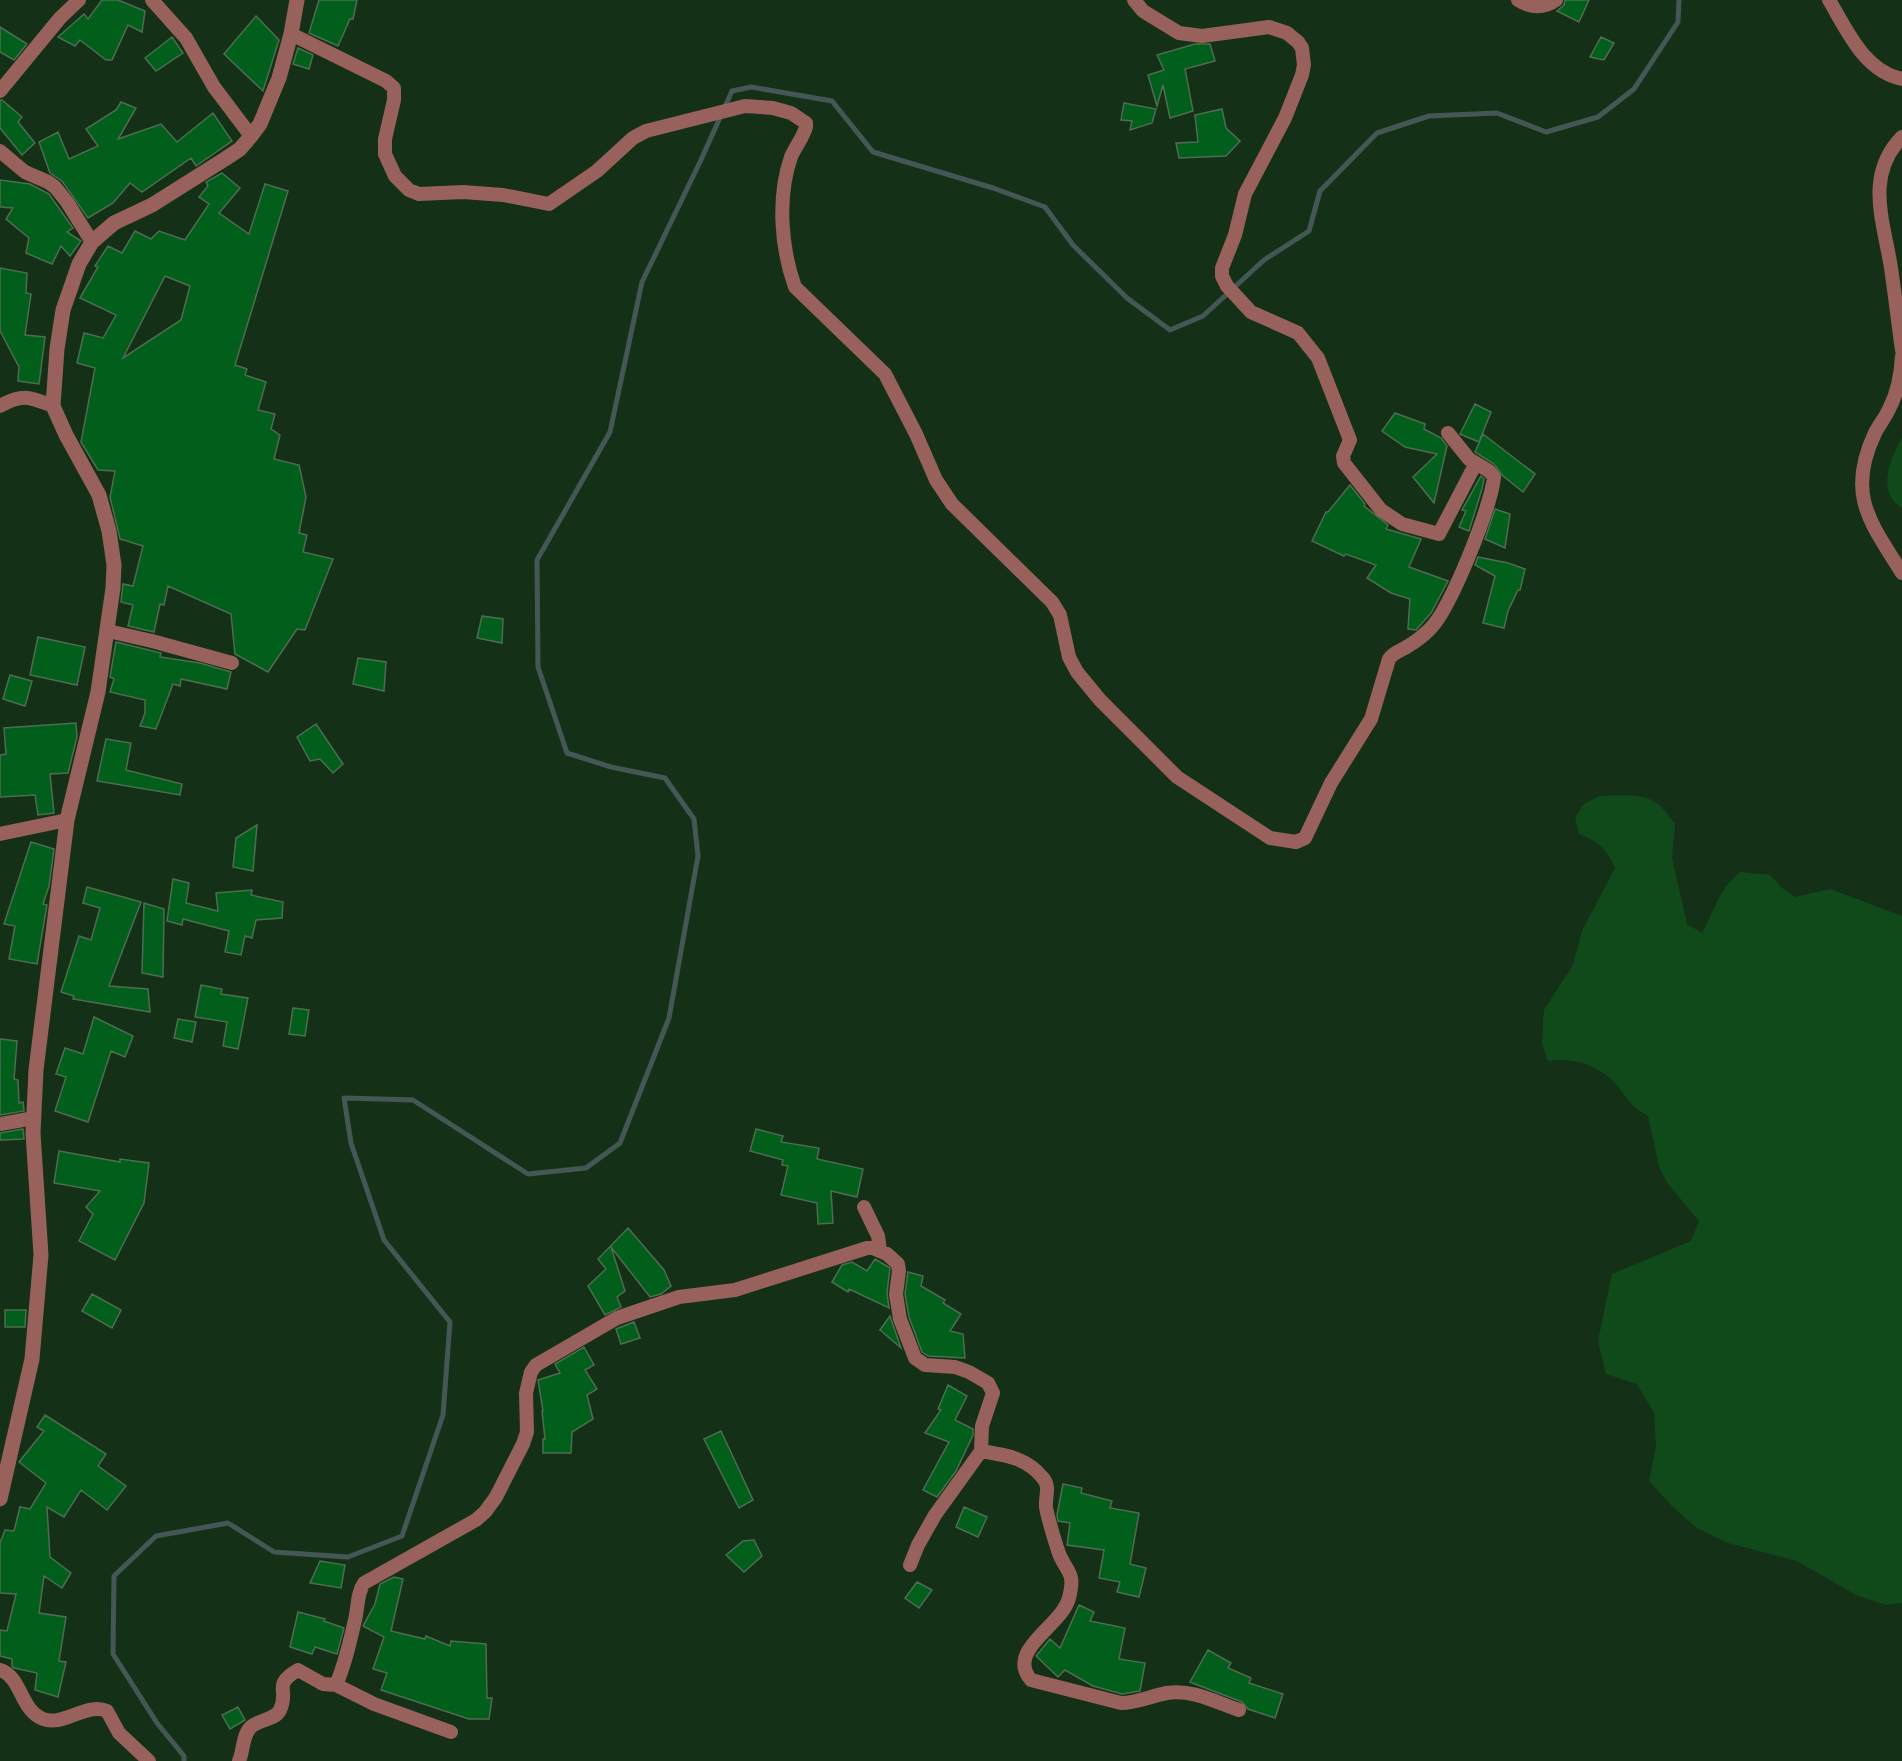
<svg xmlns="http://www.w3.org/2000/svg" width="1902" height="1761" viewBox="0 0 1902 1761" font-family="Inter,sans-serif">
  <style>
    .green { fill: #104a1b }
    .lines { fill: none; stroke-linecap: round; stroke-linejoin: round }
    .stream { stroke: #455755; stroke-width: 5 }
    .building { fill: #015f1b; stroke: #4e6d50; stroke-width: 1.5; fill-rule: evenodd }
    .minor { stroke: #98615c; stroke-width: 14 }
    .tertiary { stroke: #98615c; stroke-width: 15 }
  </style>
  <rect width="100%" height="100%" fill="#143117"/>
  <path class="green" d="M1902 438V508C1876 493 1890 458 1902 438Z
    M1599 796C1614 796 1637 793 1651 800 1661 804 1669 816 1675 824L1672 858 1687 924 1702 933C1716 908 1717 892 1740 872L1770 875 1782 888 1795 897 1830 889 1902 916V1603L1886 1605 1856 1595 1797 1561 1728 1543 1697 1528 1672 1506 1649 1481 1656 1446 1654 1413 1637 1384 1606 1374 1598 1341 1612 1274 1691 1241 1699 1221 1668 1184 1659 1167 1648 1116C1629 1105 1628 1098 1614 1082 1598 1064 1571 1057 1548 1061L1542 1043 1544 1010 1573 965 1582 931 1615 868C1607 849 1598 841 1579 834L1575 818 1584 804Z"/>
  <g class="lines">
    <path class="stream" d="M184 1761V1756L157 1723 113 1654 114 1576 156 1536 228 1523 274 1552 348 1557 402 1536 443 1415 450 1322 384 1240 351 1143 344 1098 413 1100 528 1174 586 1168 620 1143 669 1018 698 856 694 819 665 778 611 767 567 753 538 667 537 560 610 432 642 282 700 162 732 91 751 87 832 101 873 152 993 188 1045 207 1073 245 1127 298 1170 330 1203 316 1264 260 1309 231 1320 191 1377 133 1429 116 1497 113 1546 132 1598 117 1634 89 1678 22 1679 0"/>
  </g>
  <path class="building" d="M102 0H118L145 11 142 32 128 25 112 60H106L80 40 75 46 58 37 84 14 88 19Z
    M319 0H357L353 19H350L338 46 309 33Z
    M1565 0H1589L1579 22 1557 11 1564 5Z
    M256 16 279 40 263 91 224 54Z
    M0 27 27 44 14 60 0 52Z
    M172 37 183 53 156 71 145 58Z
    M1601 37 1614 43 1604 60 1590 57Z
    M1195 44H1210L1215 61 1185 69 1193 111 1170 118 1163 85 1157 106 1148 75 1164 70 1157 55Z
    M298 48 313 55 309 69 293 64Z
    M0 100H2L22 117 18 122 35 143 22 155 0 128Z
    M121 102 136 108 118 139 161 124 177 142 213 113 232 141 196 166 191 158 142 192 130 183 113 203 88 218 62 181 50 173 39 142 58 132 69 159 98 146 86 129 116 110Z
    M1124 103 1156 109 1152 123 1130 130 1132 121 1121 120Z
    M1222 109 1226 128 1240 141 1226 156 1179 158 1176 143 1198 142 1195 115Z
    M222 173 240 188 219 213 249 234 265 184 288 191 235 365 247 369 245 375 266 382 258 410 275 414 271 429 280 435 274 459 299 465 306 497 299 533 307 535 303 552 333 559 305 630 297 629 268 672 235 654 231 614 168 586 164 605 160 604 154 632 128 626 133 605 121 602 123 584 133 586 143 546 120 539 110 497 115 471 98 470 81 442 95 368 77 363 84 333 103 338 116 315 80 298 98 267 95 266 108 246 122 253 135 231 151 239 159 231 185 240 209 204 199 197 208 186 206 182ZM165 276 190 286 181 320 123 358Z
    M0 180 30 184 49 194 73 228 67 232 81 241 70 256 61 246 52 264 26 253 29 238 6 219 13 208 0 207Z
    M0 268 27 273 26 293 31 294 25 335 45 337 39 384 18 381 19 367 0 331Z
    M1475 404 1491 412 1479 442 1460 434Z
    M1395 413 1425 424 1424 429 1441 438 1447 446 1434 503 1413 477 1437 454 1405 447 1382 431Z
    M1483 434 1535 474 1523 492 1503 476 1494 464 1475 452Z
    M1481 476 1484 479 1482 489 1469 531 1459 527 1466 511 1462 510Z
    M1350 485 1365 504 1364 506 1388 525 1386 529 1421 539 1409 567 1448 581 1431 613 1416 630 1408 629 1410 599 1391 593 1367 578 1376 565 1346 554 1344 556 1312 541 1326 512H1328Z
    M1495 509 1510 514 1505 548 1485 539Z
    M1478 557 1508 563 1525 569 1520 590H1518L1508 611 1504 628 1483 623 1495 576 1475 565Z
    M482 616 503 619 502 643 477 638Z
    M38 637 85 647 77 685 30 675Z
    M116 642 161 653 160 657 200 663 231 672 227 689 181 679 180 686 173 684 156 729 140 726 145 713V700L110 692 114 679 110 677Z
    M358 658 386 662 384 691 353 684Z
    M10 675 32 681 25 706 3 699Z
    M76 723 77 737 68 773 50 774 54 813 38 815 35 795 0 797V755L6 754 4 728Z
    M316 724 343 764 333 773 320 759 310 761 297 737Z
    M106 739 131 743 126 770 182 784 180 795 97 781Z
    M257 825 253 871 233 867 236 838Z
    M31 842 54 849 49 886 43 904 47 905 37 964 9 959 15 926 4 924Z
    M173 879 189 883 186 903 218 911 216 893 252 890 251 895 283 902 282 918 256 920 252 938 245 936 241 955 225 952 229 931 183 919 182 925 167 921Z
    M87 887 141 902 109 986 148 989 150 1012 73 999 74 996 61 992 79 936 91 940 100 908 83 903Z
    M144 903 164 909 163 977 142 973Z
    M201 985 222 989 221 994 248 998 238 1049 223 1046 227 1022 195 1017Z
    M293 1008 309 1010 305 1036 289 1034Z
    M94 1017 133 1036 125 1057 111 1051 88 1122 55 1111 66 1077 56 1074 65 1048 83 1054Z
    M178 1019 196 1022 192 1042 174 1038Z
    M0 1039 17 1041 14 1079 18 1080 19 1103 23 1102 24 1111 0 1115Z
    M23 1129 24 1139 0 1140V1133Z
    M756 1129 783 1136 781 1142 819 1148 817 1159 863 1169 857 1197 831 1191 833 1223 818 1224 817 1203 781 1195 788 1166 782 1165 783 1160 750 1151Z
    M59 1151 120 1162V1159L149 1163 144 1203 115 1260 79 1241 93 1214 86 1207 100 1191 54 1183Z
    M628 1228 664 1270 671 1286 661 1294 650 1297 611 1247 625 1291 617 1297 621 1307 605 1315 588 1286 606 1269 598 1259Z
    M875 1259 890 1268 887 1293 889 1308 849 1289 848 1292 832 1282 842 1265 852 1262 867 1271Z
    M908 1272 923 1276 921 1286 945 1300 943 1303 961 1314 950 1331 963 1334 965 1358 928 1356 922 1352 909 1317 905 1294Z
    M92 1294 121 1310 112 1328 82 1311Z
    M5 1310H26L25 1327H5Z
    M890 1316 892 1322 901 1348 880 1330Z
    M634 1322 640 1338 621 1344 616 1329Z
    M584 1347 594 1365 585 1370 597 1389 587 1395 593 1419 572 1432 571 1453H543V1439H545L542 1411H543L538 1380 560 1373 555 1364Z
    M948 1385 967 1396 955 1420 973 1429V1435L956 1471 937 1497 923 1490 949 1442 925 1433 941 1410 938 1409Z
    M45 1415 106 1454 98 1466 126 1486 107 1510 81 1490 64 1517 47 1507 50 1557 71 1573 62 1588 44 1576 39 1613 66 1617 59 1661 66 1662 58 1697 35 1690 37 1673 14 1668 12 1666V1659L0 1656V1630L7 1631 16 1594 0 1593V1543L5 1530 14 1531 20 1507 30 1509 46 1483 19 1462 44 1431 37 1427Z
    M721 1431 753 1500 739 1508 704 1439Z
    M1063 1484 1082 1488 1081 1493 1112 1501 1110 1508 1139 1513 1130 1564 1146 1568 1139 1597 1117 1592 1120 1582 1099 1578 1104 1550 1067 1545 1070 1523 1058 1521 1057 1515Z
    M964 1507 987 1517 978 1537 956 1527Z
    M754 1540 762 1556 744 1572 726 1555 743 1541Z
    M320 1561 345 1565 341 1588 310 1583Z
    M394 1577 403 1579 391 1631 425 1639 426 1636 450 1646 451 1641 486 1644 487 1698H492L489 1719H469L381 1690 387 1673 373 1669 384 1637 363 1626 375 1604 380 1584Z
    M917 1582 932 1590 919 1608 905 1598Z
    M1079 1605 1094 1612 1090 1621 1125 1628 1119 1659 1145 1663 1140 1691 1122 1694 1093 1686 1065 1670 1058 1677 1036 1656 1050 1639 1060 1648Z
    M298 1612 325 1619 324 1621 344 1628 337 1654 315 1647 312 1654 290 1647Z
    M1208 1650 1231 1663 1228 1668 1251 1678 1249 1683 1283 1694 1275 1718 1248 1709 1242 1702 1190 1682Z
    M238 1707 245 1720 230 1729 222 1715Z"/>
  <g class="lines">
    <path class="minor" d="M152 0 186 38 214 87 251 136
      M1134 0 1143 11 1179 33 1202 36 1269 27 1287 33 1298 42 1302 48 1304 65 1302 75 1285 118 1245 194 1235 235 1222 268V276L1227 286 1251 312 1298 333 1318 358 1350 440 1343 456 1344 463 1381 510 1402 524 1439 534 1476 463
      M1518 0C1531 8 1543 9 1556 0
      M1829 0C1847 30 1864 71 1902 79
      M291 34 386 81 394 88V100L385 139V154L395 176 409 190 419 194 463 192 503 195 549 204 597 171 633 138 646 131 745 106 773 108 791 113 806 123V127C803 138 795 147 791 157 777 197 781 248 795 287L885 374 916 434 936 480 952 504 1052 602 1060 615 1069 657 1077 672 1100 700 1177 777 1270 838 1296 842 1305 838 1331 783 1371 719 1389 659C1394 652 1401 651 1408 646 1415 642 1424 635 1430 629 1451 608 1491 507 1494 477L1489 471 1469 459 1448 433
      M0 91 60 18 79 0
      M1902 137C1864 176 1884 222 1891 268 1895 295 1898 322 1902 350
      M0 151 25 172 48 182 55 187 67 202 92 242
      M1902 356C1901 375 1898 392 1889 409 1885 418 1879 425 1875 433 1846 494 1870 522 1902 573
      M0 406C23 393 30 397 53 406
      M108 631 152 641 232 663
      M0 834 67 820
      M0 1124 34 1118
      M864 1207 878 1236 880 1250
      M981 1451C1004 1455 1026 1457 1042 1477 1051 1486 1045 1496 1046 1507 1047 1515 1057 1549 1060 1556 1069 1575 1075 1573 1069 1598 1062 1626 1005 1650 1031 1680L1121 1703C1137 1703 1151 1696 1167 1693 1193 1689 1215 1702 1239 1710
      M0 1670C22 1677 20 1710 43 1719 64 1727 86 1702 107 1711L119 1733 149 1761
      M336 1685 374 1704 451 1732
      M239 1761C244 1750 242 1734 252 1726 261 1719 275 1720 280 1710 290 1689 271 1686 298 1670L323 1684 336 1685C345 1664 350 1642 355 1620 358 1608 357 1593 364 1583L476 1520 485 1512 496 1497 523 1444 527 1432 526 1393 531 1372 536 1365 617 1318 679 1297 735 1290 867 1248H873L887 1254 898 1264 899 1271 896 1294 900 1319 915 1358 925 1365 955 1367 969 1372 988 1383 993 1393 982 1426 981 1451 935 1515 918 1545 910 1565"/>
    <path class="tertiary" d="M0 1499 32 1359 41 1255 33 1133 36 1070 67 820 98 692 113 588 114 565 109 531 99 495 66 435 53 406 57 349 63 310 79 264 92 242 114 223 152 205 225 159 240 149 251 136 260 124 279 78 291 34 297 0"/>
  </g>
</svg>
